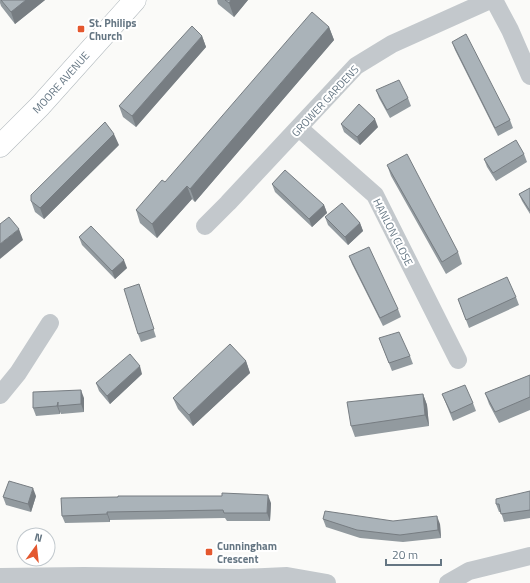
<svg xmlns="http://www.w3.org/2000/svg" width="530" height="583" viewBox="0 0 530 583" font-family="'Titillium Web',sans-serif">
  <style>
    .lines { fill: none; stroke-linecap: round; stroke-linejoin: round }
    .secondary-casing { stroke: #b3babf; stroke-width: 23 }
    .street { stroke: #c3c8cc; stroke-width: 18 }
    .secondary { stroke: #fff; stroke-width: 22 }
    .wall { fill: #929a9f }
    .shaded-wall { fill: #777d82 }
    .building { fill: #aab3b9; stroke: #777d82 }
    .poi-dot { fill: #e4572e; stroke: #fff; stroke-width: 1.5 }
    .labels { text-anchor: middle; stroke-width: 4; stroke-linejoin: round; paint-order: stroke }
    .poi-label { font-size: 11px; font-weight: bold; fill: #657683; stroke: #fff; text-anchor: start }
    .street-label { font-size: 11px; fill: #657683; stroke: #fff }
  </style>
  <rect width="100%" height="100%" fill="#fafaf8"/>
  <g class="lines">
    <defs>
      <g id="secondary">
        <path id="s1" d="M0 146 40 106 135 0"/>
      </g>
    </defs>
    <use href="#secondary" class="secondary-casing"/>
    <path class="street" d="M494 0 510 30 530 76
      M299 128 375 195 458 360
      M205 226 228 203 356 66 392 44 490 0
      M0 395 18 373 50 323
      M0 577 84 576 240 578 287 576 327 583
      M448 583 469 571 530 556"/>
    <use href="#secondary" class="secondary"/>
  </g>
  <path class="wall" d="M0 0H45L15 24 1 6 0 3Z
    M217 0H248L234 17 218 4Z
    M329 27 334 40 195 202 192 199 157 238 140 223 136 210Z
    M202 36 206 47 136 127 123 117 119 106Z
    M452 42 510 120 513 128 498 136 455 50Z
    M376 90 408 98 411 106 390 118 379 98Z
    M341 124 378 127 360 145 344 132Z
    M119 145 44 219 35 212 31 201Z
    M524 154 527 162 496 181 487 167 484 159Z
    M387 165 458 252 462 264 446 274 391 176Z
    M272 184 324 205 327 213 312 227 275 192Z
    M530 188V214L522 201 519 194Z
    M325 217 360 223 363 231 348 245 328 225Z
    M79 237 127 268 115 279 82 245Z
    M349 256 398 309 401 317 383 326 352 264Z
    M139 284 156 337 141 342 138 334Z
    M516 297 519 305 469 328 458 299Z
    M379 338 410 356 413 364 392 371Z
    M246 361 250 373 193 426 178 409 173 398Z
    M142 374 110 404 99 391 96 383Z
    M530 375V410L499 423 489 404 485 393Z
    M423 394 427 405 429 426 355 437 351 426Z
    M442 394 473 403 476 411 453 421Z
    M84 398V412L61 414 60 412V414L36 416 33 408Z
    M530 491V518L504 522 501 512H499L496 504Z
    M36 496 31 512 6 505 3 497Z
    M61 498 271 503 270 521H227L225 518 110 520V522L65 523 62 516Z
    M323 519 393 521 440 524 441 538 403 542 360 538 326 527Z"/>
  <path class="shaded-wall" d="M26 0H45L15 24 11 12Z
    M231 0H248L234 17 229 3Z
    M329 27 334 40 195 202 190 189Z
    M202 36 206 47 136 127 132 116Z
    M375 119 378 127 360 145 357 137Z
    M114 134 119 145 44 219 40 208Z
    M187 186 192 199 157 238 152 224Z
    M324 205 327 213 312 227 309 219Z
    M360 223 363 231 348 245 345 237Z
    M19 229 23 240 0 259V244Z
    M124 260 127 268 115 279 112 271Z
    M246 361 250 373 193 426 189 415Z
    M140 366 142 374 110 404 107 396Z
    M81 390 84 398V412L81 404Z
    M423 394 427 405 429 426 425 415Z
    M58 402V406L60 412V414L57 406Z
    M33 488 36 496 31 512 28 504Z
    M268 495 271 503 270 521 267 513Z
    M107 512 110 520V522L107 514Z
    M437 516 440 524 441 538 438 530Z"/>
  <path class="building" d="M1 0H26L11 12Z
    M225 0H231L229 3Z
    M312 12 329 27 190 189 187 186 152 224 136 210 162 180 165 182Z
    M192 26 202 36 132 116 119 106Z
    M466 34 510 120 495 128 452 42Z
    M399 80 408 98 387 110 376 90Z
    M359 104 375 119 357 137 341 124Z
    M105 122 114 134 40 208 31 201V195Z
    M516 140 524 154 493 173 484 159Z
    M407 154 458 252 442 262 387 165Z
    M285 170 324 205 309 219 272 184Z
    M530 188V211L519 194Z
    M342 203 360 223 345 237 325 217Z
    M9 217 19 229 0 244V224Z
    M91 226 124 260 112 271 79 237Z
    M369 247 398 309 380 318 349 256Z
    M507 277 516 297 466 320 458 299Z
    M139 284 154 329 138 334 124 289Z
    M399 332 410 356 389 363 379 338Z
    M230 344 246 361 189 415 173 398Z
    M130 354 140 366 107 396 96 383Z
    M530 375V397L495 412 485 393Z
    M465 385 473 403 451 413 442 394Z
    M81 390V404L58 406V402L57 406 33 408V392Z
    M423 394 425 415 351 426 347 402Z
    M9 481 33 488 28 504 3 497Z
    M530 491V510L501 514 499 504H496V499Z
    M222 493 268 495 267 513H224L223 510 107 512V514L62 516 61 498 118 497V496H222Z
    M325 511 393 521 437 516 438 530 400 535 357 530 323 519Z"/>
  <g class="poi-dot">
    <rect x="77" y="25" width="8" height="8" rx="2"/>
    <rect x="205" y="548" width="8" height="8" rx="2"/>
  </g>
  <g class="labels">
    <g class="poi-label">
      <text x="89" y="27">St. Philips<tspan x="89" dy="13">Church</tspan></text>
      <text x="217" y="550">Cunningham<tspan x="217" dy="13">Crescent</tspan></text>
    </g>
    <g class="street-label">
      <text dy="4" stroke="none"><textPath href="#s1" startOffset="88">MOORE AVENUE</textPath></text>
      <text transform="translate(325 101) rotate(-47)" y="4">GROWER GARDENS</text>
      <text transform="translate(393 232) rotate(63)" y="4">HANLON CLOSE</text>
    </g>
  </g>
  <g transform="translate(36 547) rotate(15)"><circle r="19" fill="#ffffff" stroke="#c1c8cd"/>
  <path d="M0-3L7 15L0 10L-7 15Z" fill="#e4572e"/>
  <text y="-6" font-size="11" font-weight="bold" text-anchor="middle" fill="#657683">N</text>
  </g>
  <path d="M386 559v6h55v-6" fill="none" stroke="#657683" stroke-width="2"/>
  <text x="392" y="559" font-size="12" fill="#657683" stroke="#ffffff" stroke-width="3" paint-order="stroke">20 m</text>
</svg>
